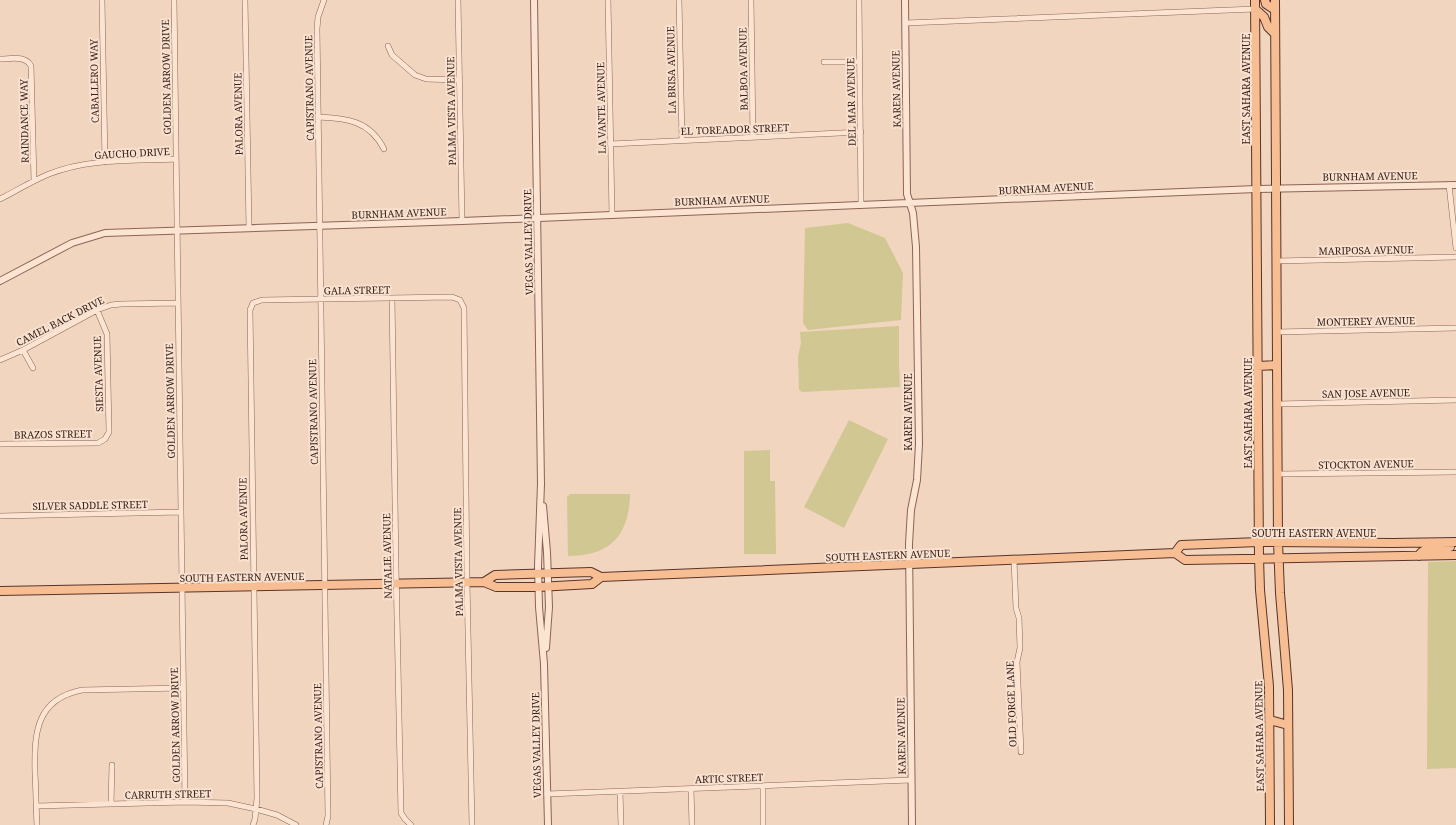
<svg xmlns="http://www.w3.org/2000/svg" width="1456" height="825" viewBox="0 0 1456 825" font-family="'Noto Serif',serif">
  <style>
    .green { fill: #d0c792 }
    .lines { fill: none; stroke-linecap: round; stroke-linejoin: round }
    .minor-casing { stroke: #8c6456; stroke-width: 6 }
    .tertiary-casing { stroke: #8c6456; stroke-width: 8 }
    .primary-casing { stroke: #59342a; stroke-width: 10 }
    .minor { stroke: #fce4d3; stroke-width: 5 }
    .tertiary { stroke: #fce4d3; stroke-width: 6 }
    .primary { stroke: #f8be93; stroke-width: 8 }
    .labels { text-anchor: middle; stroke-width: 4; stroke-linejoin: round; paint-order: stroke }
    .street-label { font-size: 10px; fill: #3a221b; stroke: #f8e1cf }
  </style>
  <rect width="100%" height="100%" fill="#f1d5bf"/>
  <path class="green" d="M848 223 885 238 903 273 901 320 808 330 803 323 805 228Z
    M899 326V365L900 387 802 392 799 390 798 357 801 343 800 332Z
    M849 420 888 439 844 528 804 507Z
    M770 450V481H775L776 554H744V451Z
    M570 494H630C629 536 610 556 568 556L567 497Z
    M1456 561V768L1427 769 1428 562Z"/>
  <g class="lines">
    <defs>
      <path id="minor" d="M102 0 105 162
        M174 0 185 802
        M245 0 249 228
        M324 0 318 17 317 29 328 816 326 825
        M458 0 462 221
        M608 0 612 215
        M679 0 682 140
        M751 0 753 137
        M859 0 861 204
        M906 23 1255 9
        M388 46 392 55 415 75 426 79 459 80
        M0 59C11 59 25 55 31 66L34 181
        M824 62H859
        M318 117C347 118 370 121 384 149
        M610 144 861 132
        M1449 185 1456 248
        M0 199C16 191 32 181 49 174 89 158 134 161 176 159
        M1276 261 1456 257
        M392 298 396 568 401 813 405 819 411 825
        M1277 332 1456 328
        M23 350 33 368
        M0 360 23 350 97 310 111 305 121 304 178 303
        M1277 404 1456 400
        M0 444 98 443 105 439 109 432 107 334 97 310
        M1277 474 1456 472
        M0 516 181 512
        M1014 560 1016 608 1019 618 1020 648 1017 662 1021 752
        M763 786V825
        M691 789 692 825
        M620 792 621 825
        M547 794 911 780
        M111 804 112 765
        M36 806 185 802 228 803 256 809 277 815 296 825
        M37 825C36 808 36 790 35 773 34 733 36 699 82 690L183 688
        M253 825 255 819 257 798 250 310 253 303 262 300 452 297 460 300 464 308 467 582 472 825"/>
      <path id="tertiary" d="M534 0 541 484 538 566 539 607 544 664 548 825
        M905 0 907 194 913 213 916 247 919 444 917 480 911 510 909 544 912 825
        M0 281 72 243 105 233 462 221 1256 189 1456 185
        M543 506 547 552 549 607 546 648"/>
      <path id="primary" d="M1255 0 1259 558 1260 590 1269 686 1270 825
        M1265 0 1266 4 1275 10
        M1275 0 1278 542 1280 593 1288 690 1289 825
        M1255 9 1264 17 1268 27 1274 33
        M1258 366 1277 365
        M1175 553 1181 545 1259 542 1393 543 1456 542
        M1419 556C1422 546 1441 548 1450 547
        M484 582 495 575 591 572 601 577 1175 553 1185 560 1456 555
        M0 591 484 582 496 587H538L592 584 601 577
        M1270 720 1288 725"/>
    </defs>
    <use href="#minor" class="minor-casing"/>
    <use href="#tertiary" class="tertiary-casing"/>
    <use href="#primary" class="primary-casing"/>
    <use href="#minor" class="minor"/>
    <use href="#tertiary" class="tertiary"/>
    <use href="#primary" class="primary"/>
  </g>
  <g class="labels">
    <g class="street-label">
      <text transform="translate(743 69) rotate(-91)" y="4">BALBOA AVENUE</text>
      <text transform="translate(671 70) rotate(-91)" y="4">LA BRISA AVENUE</text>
      <text transform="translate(166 77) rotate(-91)" y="4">GOLDEN ARROW DRIVE</text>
      <text transform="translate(94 81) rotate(-91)" y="4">CABALLERO WAY</text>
      <text transform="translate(309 88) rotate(-91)" y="4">CAPISTRANO AVENUE</text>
      <text transform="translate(896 89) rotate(-91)" y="4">KAREN AVENUE</text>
      <text transform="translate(1246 89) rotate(-90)" y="4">EAST SAHARA AVENUE</text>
      <text transform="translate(851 102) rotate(-91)" y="4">DEL MAR AVENUE</text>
      <text transform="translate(601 108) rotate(-91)" y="4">LA VANTE AVENUE</text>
      <text transform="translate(451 111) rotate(-91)" y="4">PALMA VISTA AVENUE</text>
      <text transform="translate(238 114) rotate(-91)" y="4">PALORA AVENUE</text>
      <text transform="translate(24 121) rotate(-91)" y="4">RAINDANCE WAY</text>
      <text transform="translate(735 129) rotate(-2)" y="4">EL TOREADOR STREET</text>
      <text transform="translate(132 153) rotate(-3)" y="4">GAUCHO DRIVE</text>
      <text transform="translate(1370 176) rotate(-1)" y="4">BURNHAM AVENUE</text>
      <text transform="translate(1046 188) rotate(-3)" y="4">BURNHAM AVENUE</text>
      <text transform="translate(722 200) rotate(-2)" y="4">BURNHAM AVENUE</text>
      <text transform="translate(399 213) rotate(-2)" y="4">BURNHAM AVENUE</text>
      <text transform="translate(528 242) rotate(-91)" y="4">VEGAS VALLEY DRIVE</text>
      <text transform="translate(1366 250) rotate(-1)" y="4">MARIPOSA AVENUE</text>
      <text transform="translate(357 290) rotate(-1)" y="4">GALA STREET</text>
      <text transform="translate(60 321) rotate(-27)" y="4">CAMEL BACK DRIVE</text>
      <text transform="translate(1366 321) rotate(-1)" y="4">MONTEREY AVENUE</text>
      <text transform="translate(98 374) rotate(-92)" y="4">SIESTA AVENUE</text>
      <text transform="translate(1366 393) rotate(-1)" y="4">SAN JOSE AVENUE</text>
      <text transform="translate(170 401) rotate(-91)" y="4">GOLDEN ARROW DRIVE</text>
      <text transform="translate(313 412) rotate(-91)" y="4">CAPISTRANO AVENUE</text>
      <text transform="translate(908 412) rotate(-90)" y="4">KAREN AVENUE</text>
      <text transform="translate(1248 413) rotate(-90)" y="4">EAST SAHARA AVENUE</text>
      <text transform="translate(53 434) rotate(-1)" y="4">BRAZOS STREET</text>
      <text transform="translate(1366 464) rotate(-1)" y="4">STOCKTON AVENUE</text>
      <text transform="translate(90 505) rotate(-1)" y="4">SILVER SADDLE STREET</text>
      <text transform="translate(243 519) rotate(-91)" y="4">PALORA AVENUE</text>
      <text x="1314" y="537">SOUTH EASTERN AVENUE</text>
      <text transform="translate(888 555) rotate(-2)" y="4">SOUTH EASTERN AVENUE</text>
      <text transform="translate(387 556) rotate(-91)" y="4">NATALIE AVENUE</text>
      <text transform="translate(458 562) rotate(-91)" y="4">PALMA VISTA AVENUE</text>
      <text transform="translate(242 577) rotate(-1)" y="4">SOUTH EASTERN AVENUE</text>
      <text transform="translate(1011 704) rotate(-92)" y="4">OLD FORGE LANE</text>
      <text transform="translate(175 725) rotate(-91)" y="4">GOLDEN ARROW DRIVE</text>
      <text transform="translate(318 736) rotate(-91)" y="4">CAPISTRANO AVENUE</text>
      <text transform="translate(901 736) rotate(-91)" y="4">KAREN AVENUE</text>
      <text transform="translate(1259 736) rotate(-91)" y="4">EAST SAHARA AVENUE</text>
      <text transform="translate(536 745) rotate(-91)" y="4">VEGAS VALLEY DRIVE</text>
      <text transform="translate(729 778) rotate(-2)" y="4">ARTIC STREET</text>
      <text transform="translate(168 794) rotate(-1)" y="4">CARRUTH STREET</text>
    </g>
  </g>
</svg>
